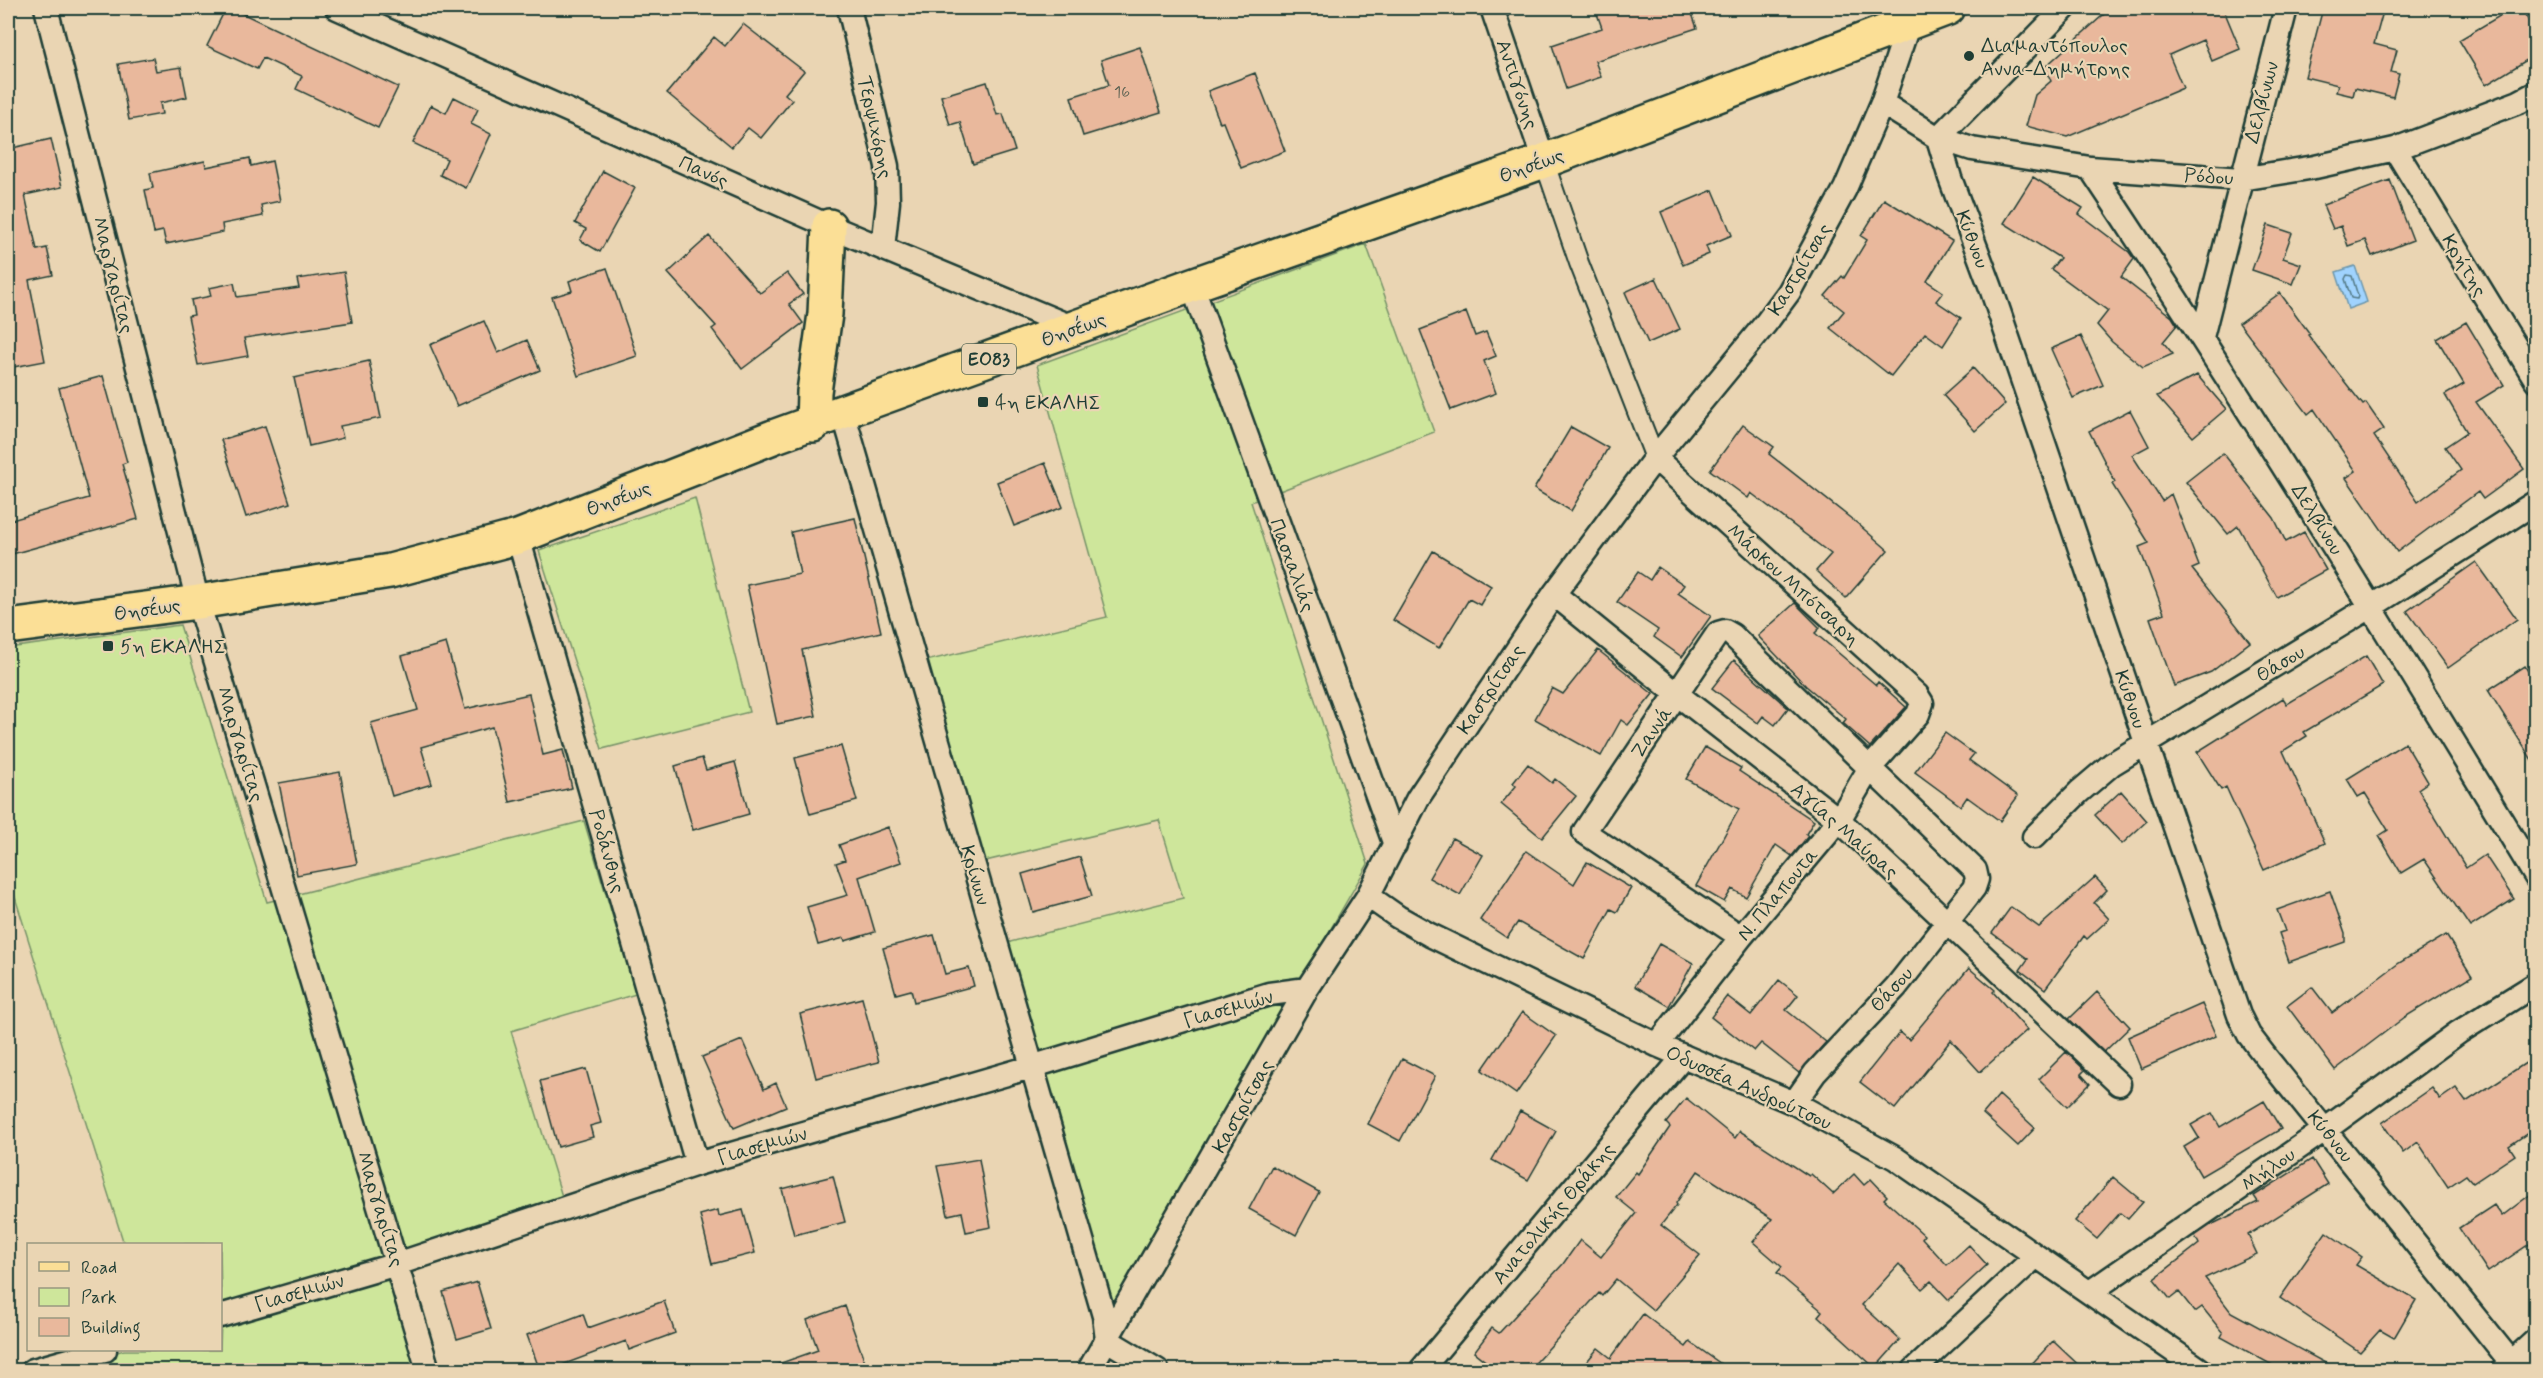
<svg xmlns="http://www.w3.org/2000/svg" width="2543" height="1378" viewBox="0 0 2543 1378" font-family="Mynerve,sans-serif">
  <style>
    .green { fill: #cee69b; stroke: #769268; stroke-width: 1.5 }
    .water { fill: #a0d3fe; stroke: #6c97ad; stroke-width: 1.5 }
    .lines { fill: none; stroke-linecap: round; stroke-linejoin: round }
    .shore { stroke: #537985; stroke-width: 1.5 }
    .building { fill: #e9b89c; stroke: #1f3d34; stroke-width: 1.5 }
    .pedestrian-casing { stroke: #1f3d34; stroke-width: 22 }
    .minor-casing { stroke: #1f3d34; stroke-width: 27 }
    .primary-casing { stroke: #1f3d34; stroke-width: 38 }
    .pedestrian { stroke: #ead5b3; stroke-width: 18 }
    .minor { stroke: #ead5b3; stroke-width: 22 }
    .primary { stroke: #fbdf96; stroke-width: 33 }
    .poi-dot { fill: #1f3d34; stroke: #ead5b3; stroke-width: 2 }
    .labels { text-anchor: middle; stroke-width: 4.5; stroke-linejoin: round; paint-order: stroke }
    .number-label { font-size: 16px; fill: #525c4e }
    .shield { fill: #ead5b3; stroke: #5c6b5a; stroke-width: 1.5 }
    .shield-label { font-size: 18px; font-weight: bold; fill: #1f3d34 }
    .poi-label { font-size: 20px; fill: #1f3d34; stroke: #ead5b3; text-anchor: start }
    .street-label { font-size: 20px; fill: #1f3d34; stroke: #ead5b3 }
  </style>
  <rect width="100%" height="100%" fill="#ead5b3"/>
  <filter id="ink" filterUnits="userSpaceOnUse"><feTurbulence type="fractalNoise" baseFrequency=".0167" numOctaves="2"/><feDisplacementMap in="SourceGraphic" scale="12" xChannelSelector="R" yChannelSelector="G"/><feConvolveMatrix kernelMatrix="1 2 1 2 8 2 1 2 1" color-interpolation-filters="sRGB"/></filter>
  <g filter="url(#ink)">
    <path class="green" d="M1366 244 1434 432 1251 502 1368 864 1110 1313 1006 943 1183 898 1159 820 981 862 926 661 1107 617 1037 365Z
      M695 498 749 712 602 749 539 551Z
      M180 625 267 902 584 821 636 994 511 1031 564 1203 221 1306 220 1244H124L8 875V648Z
      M399 1264 430 1370H56L124 1350H220L221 1319Z"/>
    <path class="water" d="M2355 266 2367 302 2348 309 2336 272Z"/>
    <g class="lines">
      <path class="shore" d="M2347 275 2352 276 2358 296 2357 299 2351 298 2345 279Z"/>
    </g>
    <path class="building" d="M226 8H231L398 87 378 128 296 89 302 76 263 58 257 69 207 46Z
      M1595 8H1690L1697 28 1595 61 1601 77 1566 89 1552 45 1602 28Z
      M2111 8H2223L2240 49 2212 61 2203 40 2169 55 2183 88 2067 137 2026 126 2035 95 2051 81 2045 67Z
      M2323 8H2384L2374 44 2397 50 2391 72 2399 74 2393 97 2355 88 2353 96 2336 92 2338 85 2305 77Z
      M2513 8H2521L2535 31V55L2486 85 2459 40Z
      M743 24 804 71 785 94 792 100 761 138 748 128 732 147 667 93 714 37 725 46Z
      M1140 47 1161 112 1083 136 1071 97 1109 85 1101 60Z
      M153 58 156 71 181 67 187 97 160 103 162 114 129 120 118 64Z
      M1255 73 1285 151 1241 168 1223 122 1220 123 1208 91Z
      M987 82 997 115 1003 114 1015 151 973 164 960 122 950 125 941 96Z
      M454 97 478 109 471 124 491 134 466 188 440 175 447 159 413 143 431 105 446 113Z
      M51 139 62 187 25 195 37 250 47 248 53 275 29 280 45 361 8 368V149Z
      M250 158 251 166 272 161 280 201 261 205 263 216 222 224 223 232 166 244 163 231 154 233 145 190 153 188 150 173 205 161 206 167Z
      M603 171 635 188 600 252 580 240 586 229 575 223Z
      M2033 177 2083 208 2079 214 2129 252 2134 259 2121 277 2172 317 2177 325 2163 342 2173 354 2143 367 2112 342 2097 325 2108 311 2051 269 2060 258 2004 223Z
      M2390 180 2413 240 2372 256 2365 240 2348 246 2341 226 2333 229 2323 205Z
      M1713 190 1732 235 1706 246 1709 254 1683 265 1661 212Z
      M1884 199 1952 241 1927 281 1943 292 1936 301 1961 318 1943 346 1925 333 1891 376 1830 328 1844 311 1825 296 1842 276 1844 278 1867 240 1861 236Z
      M2268 225 2292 233 2283 258 2301 264 2293 284 2252 270Z
      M709 236 760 293 787 273 803 294 789 304 803 323 742 369 712 329 716 326 668 273Z
      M607 268 637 356 578 376 552 297 572 291 569 281Z
      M344 272 352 322 244 338 248 356 198 365 188 316 194 315 191 300 211 296 209 288 234 283 237 297 299 288 297 279Z
      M1656 278 1680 329 1648 343 1625 292Z
      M2280 293 2310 334 2308 335 2363 405 2366 403 2384 429 2374 436 2418 502 2461 470 2445 447 2467 432 2445 395 2464 384 2437 339 2466 322 2504 385 2476 402 2524 469 2483 499 2478 492 2397 552 2346 478 2356 471 2314 409 2308 414 2239 323Z
      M1466 312 1475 336 1486 332 1496 356 1484 361 1496 393 1451 410 1420 330Z
      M484 321 498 353 527 340 540 370 457 406 430 345Z
      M2081 336 2103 385 2073 398 2051 349Z
      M369 361 381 418 340 426 343 438 309 446 294 378Z
      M1973 368 2005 404 1975 431 1943 395Z
      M2197 375 2226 409 2193 437 2157 396Z
      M103 376 127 462 122 464 138 519 12 554 8 539V521L89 498 59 388Z
      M2130 410 2149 446 2132 455 2162 501 2171 494 2199 566 2192 569 2250 642 2211 672 2174 686 2150 618 2164 613 2139 547 2149 543 2112 484 2115 482 2089 431Z
      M1743 425 1774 447 1769 454 1858 524 1888 550 1846 598 1816 571 1831 554 1751 493 1748 498 1710 470Z
      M265 426 290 503 246 517 221 440Z
      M1571 427 1608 448 1571 511 1534 489Z
      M2223 453 2274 518 2286 542 2304 532 2326 570 2277 597 2238 526 2228 534 2186 482Z
      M1045 463 1063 507 1014 526 997 482Z
      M855 518 881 632 802 650 816 716 777 724 747 585 800 574 791 532Z
      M1433 551 1491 586 1480 605 1469 599 1439 648 1393 620Z
      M2476 562 2517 619 2448 668 2407 611Z
      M1658 567 1684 585 1678 593 1711 616 1682 657 1654 637 1658 630 1617 602 1638 572 1650 580Z
      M1795 603 1820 628 1815 633 1876 685 1878 682 1906 707 1870 747 1843 723 1846 719 1806 686 1758 636Z
      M446 643 465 709 529 694 543 755 563 750 572 788 510 802 492 727 421 747 432 784 392 796 371 723 418 710 402 656Z
      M1598 650 1653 694 1628 725 1621 720 1601 756 1535 719 1552 688 1563 694Z
      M2366 656 2383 685 2304 732 2307 736 2283 751 2325 843 2264 870 2226 787 2221 790 2197 752 2283 698 2287 704Z
      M1734 660 1788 708 1775 725 1763 716 1758 723 1712 688Z
      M2525 666 2535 683V765L2488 690Z
      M1945 733 1974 754 1969 760 2018 796 2000 821 1967 797 1961 806 1915 772Z
      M2405 743 2428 782 2418 789 2466 868 2485 855 2514 899 2470 927 2424 859 2401 873 2379 836 2388 830 2365 793 2358 797 2347 779Z
      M841 746 857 801 810 814 795 758Z
      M1705 747 1741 768 1739 771 1814 821 1806 834 1808 836 1792 856 1776 845 1746 897 1732 889 1724 902 1696 886 1739 809 1686 779Z
      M702 758 706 770 735 762 749 814 693 830 675 766Z
      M1528 764 1552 783 1555 779 1576 796 1542 838 1501 804 1516 786 1513 783Z
      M340 772 357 864 297 875 279 783Z
      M2121 791 2147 821 2122 844 2095 815Z
      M888 827 901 862 859 877 875 932 845 941 844 938 818 945 807 907 848 895 836 863 845 860 839 845Z
      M1452 838 1483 855 1460 895 1429 878Z
      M1526 851 1574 884 1587 862 1631 888 1617 912 1611 909 1584 959 1518 922 1507 938 1480 920Z
      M1080 857 1092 896 1033 912 1022 874Z
      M2095 877 2107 890 2094 903 2109 919 2087 939 2084 936 2045 989 2020 970 2028 959 1992 933 2011 907 2039 927Z
      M2330 891 2345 934V942L2289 962 2279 933 2285 931 2277 910Z
      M934 935 945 974 969 968 974 986 914 1002 911 990 896 994 883 948Z
      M2446 935 2472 976 2405 1017 2335 1070 2287 1006 2312 987 2332 1013 2399 963Z
      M1659 944 1693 963 1669 1006 1635 986Z
      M1969 968 1995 990 1993 992 2027 1030 1980 1072 1951 1040 1895 1109 1860 1082 1900 1032 1909 1040Z
      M1779 980 1798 995 1786 1010 1826 1042 1799 1073 1761 1043 1754 1051 1711 1017 1727 996 1751 1015Z
      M2097 992 2130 1027 2104 1052 2069 1019Z
      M862 998 879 1062 816 1078 800 1014Z
      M2202 1004 2216 1036 2141 1069 2128 1037Z
      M1522 1012 1556 1036 1516 1094 1482 1070Z
      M742 1040 764 1089 776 1083 786 1106 734 1128 702 1057Z
      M2066 1052 2085 1070 2081 1074 2090 1084 2067 1107 2039 1079Z
      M2535 1057V1128L2509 1146 2515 1155 2473 1183 2466 1175 2448 1187 2418 1142 2403 1153 2382 1123 2432 1088 2440 1099 2456 1088 2466 1102Z
      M1402 1059 1435 1076 1400 1141 1368 1124Z
      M586 1069 601 1123 590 1126 593 1137 558 1147 540 1081Z
      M1999 1095 2035 1128 2018 1146 1983 1114Z
      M1686 1098 1735 1138 1740 1131 1809 1176 1811 1174 1833 1194 1854 1174 1864 1185 1871 1179 1887 1196 1884 1199 1924 1235 1922 1238 1947 1265 1969 1245 1987 1265 1949 1300 1931 1281 1922 1289 1899 1264 1862 1305 1900 1340 1875 1368 1818 1316 1822 1311 1777 1273 1782 1267 1753 1242 1772 1219 1698 1171 1676 1203 1677 1205 1661 1225 1700 1255 1653 1310 1616 1279 1602 1296 1599 1293 1528 1371H1498L1474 1352 1492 1328 1499 1333 1563 1264 1580 1240 1601 1257 1636 1213 1616 1197 1636 1172 1638 1174 1670 1127 1666 1123Z
      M2264 1101 2281 1129 2201 1176 2184 1147 2199 1138 2191 1125 2212 1113 2220 1127Z
      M1520 1111 1556 1131 1528 1180 1492 1160Z
      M979 1159 991 1227 966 1232 962 1212 948 1215 937 1166Z
      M2312 1159 2328 1184 2248 1235 2257 1254 2205 1278 2231 1312 2340 1371H2283L2221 1337 2223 1333 2202 1307 2195 1312 2179 1292 2170 1299 2154 1279 2199 1244 2195 1236 2211 1225 2258 1202 2254 1196Z
      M1272 1166 1319 1192 1296 1235 1249 1209Z
      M833 1176 845 1222 794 1235 782 1189Z
      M2113 1177 2143 1202 2128 1219 2120 1213 2097 1239 2075 1221Z
      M2535 1191V1240L2488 1272 2459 1228 2494 1205 2502 1216Z
      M718 1210 719 1216 743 1210 755 1253 712 1264 700 1215Z
      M2326 1232 2362 1257 2356 1265 2416 1300 2394 1338 2380 1330 2360 1352 2280 1298Z
      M477 1282 491 1329 457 1339 443 1292Z
      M664 1301 675 1333 629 1350 626 1341 546 1371H540L527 1335 583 1314 588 1328Z
      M845 1306 868 1371H767V1368L818 1350 807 1320Z
      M1643 1314 1686 1347 1690 1342 1731 1371H1579L1598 1348 1611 1358Z
      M2053 1341 2085 1371H2025Z"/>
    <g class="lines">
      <defs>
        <path id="pedestrian" d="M1544 161 1579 263 1655 458"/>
        <path id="minor" d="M46 8 198 602 428 1370
          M337 8 829 226 1074 328
          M849 8 887 166 888 202 883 248
          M1492 8 1544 161
          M2065 8 1938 138 1950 178 1991 288 2239 1015 2249 1035 2266 1057 2511 1362
          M1882 103 1938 138 1972 149 2090 168 2241 179 2315 167 2395 149 2519 102 2536 93
          M2395 149 2536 380
          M2090 168C2245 400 2391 638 2536 877
          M1192 285 1395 845
          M2202 337 2286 8
          M843 412 1104 1316 1107 1340
          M1655 458 1917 695 1922 703 1918 714 1869 769 1839 820 1741 937 1657 1045
          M518 537 697 1164
          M1554 594 1677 694 1839 820 2119 1084
          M2034 837 2079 792 2112 764 2372 606 2536 502
          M1368 896 1398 917 1430 935 1657 1045 1794 1103 1895 1158 2201 1370
          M1741 937 1584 832 1718 633 1725 631 1732 635 1975 870 1977 879 1974 888 1896 987 1815 1073 1794 1103
          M2090 1292 2326 1129 2459 1032 2536 984
          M220 1316 397 1264 697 1164 1031 1067 1269 994 1307 989
          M1107 1340 1157 1370
          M33 1370 105 1350
          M1089 1370 1307 989 1368 896 1418 798 1554 594 1655 458 1766 323 1789 292 1845 189 1882 103 1909 23
          M1421 1370 1684 1056
          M1914 1370 2035 1257
          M2503 1370 2536 1340"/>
        <path id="primary" d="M813 425 814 392 825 314 829 226
          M8 627 198 602 390 571 518 537 773 437 1192 285 1544 161 1948 8"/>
      </defs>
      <use href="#pedestrian" class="pedestrian-casing"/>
      <use href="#minor" class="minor-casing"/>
      <use href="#primary" class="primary-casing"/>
      <use href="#pedestrian" class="pedestrian"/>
      <use href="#minor" class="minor"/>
      <use href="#primary" class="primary"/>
    </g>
  </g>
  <g class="poi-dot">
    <circle cx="1969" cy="56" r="6"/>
    <rect x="977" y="396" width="12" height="12" rx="3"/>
    <rect x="102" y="640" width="12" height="12" rx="3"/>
  </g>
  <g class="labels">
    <g class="number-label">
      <text x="1122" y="97">16</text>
    </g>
    <rect class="shield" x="962" y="344" width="54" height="30" rx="4.5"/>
    <g class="shield-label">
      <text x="989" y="365">ΕΟ83</text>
    </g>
    <g class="poi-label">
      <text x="1981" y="52">Διαμαντόπουλος<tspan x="1981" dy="23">Αννα-Δημήτρης</tspan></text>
      <text x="995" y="409">4η ΕΚΑΛΗΣ</text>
      <text x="120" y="653">5η ΕΚΑΛΗΣ</text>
    </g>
    <g class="street-label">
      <text transform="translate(1518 84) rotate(71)" y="7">Αντιγόνης</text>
      <text transform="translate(2261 102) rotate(-75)" y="7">Δελβίνων</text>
      <text transform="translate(876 127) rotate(78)" y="7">Τερψιχόρης</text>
      <text transform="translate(1531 165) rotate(-20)" y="7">Θησέως</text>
      <text transform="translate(704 171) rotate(24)" y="7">Πανός</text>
      <text transform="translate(2209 176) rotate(4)" y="7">Ρόδου</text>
      <text transform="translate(1973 239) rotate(69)" y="7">Κύθνου</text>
      <text transform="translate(2465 265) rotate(59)" y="7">Κρήτης</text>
      <text transform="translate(1799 269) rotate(-59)" y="7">Καστρίτσας</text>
      <text transform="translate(114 275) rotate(76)" y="7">Μαργαρίτας</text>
      <text transform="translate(1073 329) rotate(-20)" y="7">Θησέως</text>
      <text transform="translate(618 498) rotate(-21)" y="7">Θησέως</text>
      <text transform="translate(2318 519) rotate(58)" y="7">Δελβίνου</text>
      <text transform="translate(1293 565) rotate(70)" y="7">Πασχαλιάς</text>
      <text transform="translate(1794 584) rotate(42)" y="7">Μάρκου Μπότσαρη</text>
      <text transform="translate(147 609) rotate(-8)" y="7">Θησέως</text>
      <text transform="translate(2280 663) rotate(-31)" y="7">Θάσου</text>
      <text transform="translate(1490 689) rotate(-56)" y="7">Καστρίτσας</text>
      <text transform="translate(2131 699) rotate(71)" y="7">Κύθνου</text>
      <text transform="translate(1651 732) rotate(-56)" y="7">Ζαννά</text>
      <text transform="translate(241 744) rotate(73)" y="7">Μαργαρίτας</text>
      <text transform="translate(1845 830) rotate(41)" y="7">Αγίας Μαύρας</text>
      <text transform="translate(608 851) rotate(74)" y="7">Ροδάνθης</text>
      <text transform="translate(976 875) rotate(74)" y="7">Κρίνων</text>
      <text transform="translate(1777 894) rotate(-50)" y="7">Ν. Πλαπουτα</text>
      <text transform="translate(1891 989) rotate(-48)" y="7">Θάσου</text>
      <text transform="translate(1228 1008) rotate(-16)" y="7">Γιασεμιών</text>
      <text transform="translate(1749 1087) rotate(24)" y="7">Οδυσσέα Ανδρούτσου</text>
      <text transform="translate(1242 1106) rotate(-61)" y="7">Καστρίτσας</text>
      <text transform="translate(2331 1136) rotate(51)" y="7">Κύθνου</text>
      <text transform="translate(762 1145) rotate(-16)" y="7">Γιασεμιών</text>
      <text transform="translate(2268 1169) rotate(-35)" y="7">Μήλου</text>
      <text transform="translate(381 1209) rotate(73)" y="7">Μαργαρίτας</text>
      <text transform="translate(1553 1213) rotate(-50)" y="7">Ανατολικής Θράκης</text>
      <text transform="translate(299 1292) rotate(-16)" y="7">Γιασεμιών</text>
    </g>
  </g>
  <rect width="2543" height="1378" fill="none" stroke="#ead5b3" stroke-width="30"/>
  <rect x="15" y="15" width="2513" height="1348" fill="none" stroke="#1f3d34" stroke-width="2" filter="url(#ink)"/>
  <rect x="27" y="1243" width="195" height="108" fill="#ead5b3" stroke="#999880" stroke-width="1.5"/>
  <rect x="39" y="1262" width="30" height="9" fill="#fbdf96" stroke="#999880" stroke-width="1.5"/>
  <text x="81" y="1273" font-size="18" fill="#1f3d34">Road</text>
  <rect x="39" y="1288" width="30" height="18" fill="#cee69b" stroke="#999880" stroke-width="1.5"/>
  <text x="81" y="1303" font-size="18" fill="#1f3d34">Park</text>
  <rect x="39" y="1318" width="30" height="18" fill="#e9b89c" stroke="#999880" stroke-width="1.5"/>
  <text x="81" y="1333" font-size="18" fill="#1f3d34">Building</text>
</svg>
